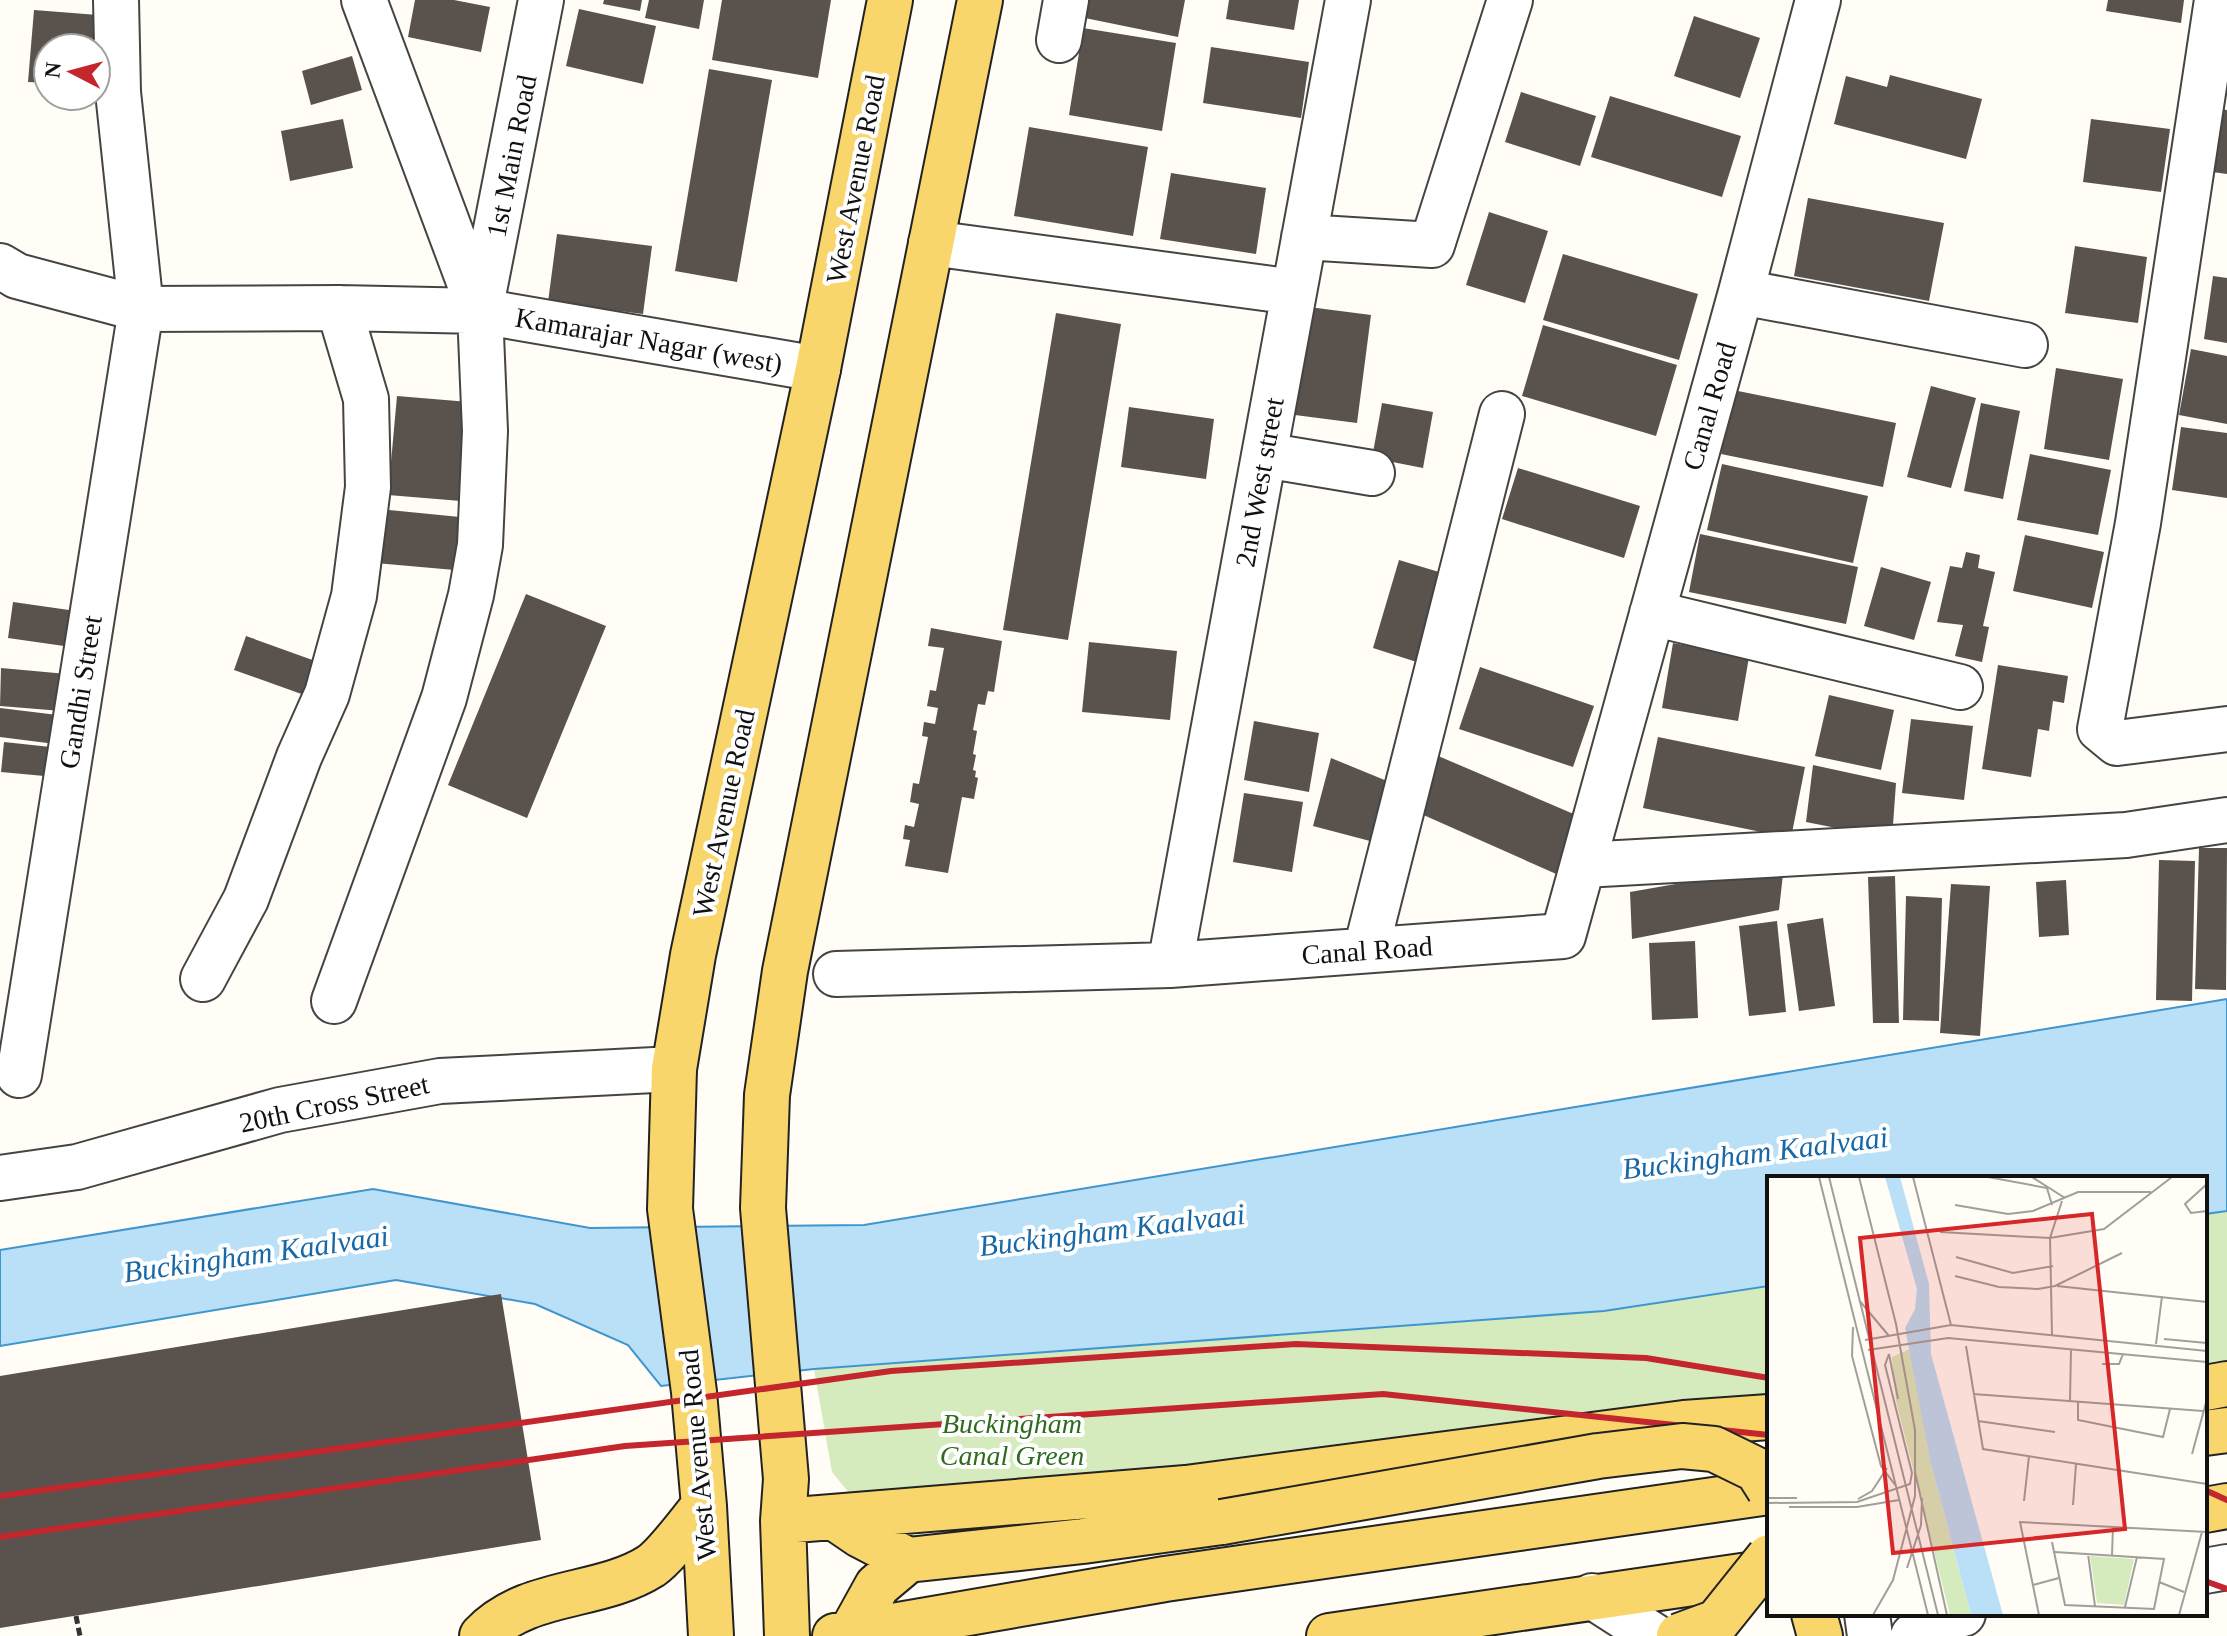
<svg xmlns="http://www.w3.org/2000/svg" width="2227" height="1636" viewBox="0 0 2227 1636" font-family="'Times New Roman',serif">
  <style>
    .green { fill: #d5ebbd }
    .water { fill: #b9e0f7; stroke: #3f96cf; stroke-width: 2 }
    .building { fill: #5a524d }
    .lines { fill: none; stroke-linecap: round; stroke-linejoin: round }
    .minor-casing { stroke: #444; stroke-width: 48 }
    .major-casing { stroke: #222; stroke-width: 48 }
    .path { stroke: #333; stroke-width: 5; stroke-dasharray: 8 4; stroke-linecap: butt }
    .minor { stroke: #fff; stroke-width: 44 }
    .major { stroke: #f9d66b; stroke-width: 44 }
    .rail { stroke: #c4262e; stroke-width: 6 }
    .major-bridge-casing { stroke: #222; stroke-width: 48; stroke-linecap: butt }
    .major-bridge { stroke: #f9d66b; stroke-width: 44 }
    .labels { text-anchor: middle; stroke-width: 8; stroke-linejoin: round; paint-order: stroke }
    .street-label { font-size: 28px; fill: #111; stroke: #fff }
    .park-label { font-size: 28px; font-style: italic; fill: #2f6b1f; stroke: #fff }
    .water-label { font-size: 30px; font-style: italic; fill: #1768a6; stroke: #fff }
    .inset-road { fill: none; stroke: #a09f9a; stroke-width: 2 }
    .view { fill: #d62828; fill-opacity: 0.15; stroke: #d62828; stroke-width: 4 }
    .inset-edge { fill: none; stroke: #111; stroke-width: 4 }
  </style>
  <rect width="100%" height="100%" fill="#fffdf5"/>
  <path class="green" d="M2227 1211V1361L2205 1364V1214Z
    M1769 1286V1421L1166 1506 1001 1526 854 1499 832 1472 814 1369 1604 1311Z"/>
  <path class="water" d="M2227 999V1211L2205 1214V1178H1769V1286L1604 1311 814 1369 661 1386 628 1345 535 1304 396 1280 0 1346V1250L373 1189 590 1228 864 1225Z"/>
  <path class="building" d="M415 0H454L490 7 481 52 408 37Z
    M604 0H642L640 11 603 4Z
    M649 0H704L699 29 645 18Z
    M722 0H831L818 78 712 60Z
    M1083 0H1185L1178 37 1080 17Z
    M1229 0H1299L1294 30 1226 19Z
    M2108 0H2184L2181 23 2106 11Z
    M579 9 656 26 643 84 566 66Z
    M34 10 98 15 96 48H48V83L28 82Z
    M1694 16 1760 38 1740 98 1674 76Z
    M1083 28 1176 43 1162 131 1069 115Z
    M1211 47 1309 62 1301 118 1203 103Z
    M352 56 362 90 311 105 302 71Z
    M709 69 772 80 737 282 675 271Z
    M1890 75 1982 99 1966 159 1834 124 1846 76 1887 87Z
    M1521 92 1596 116 1580 166 1505 142Z
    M1610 96 1741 136 1722 197 1591 157Z
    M2214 108 2227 110V174L2205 171Z
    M343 119 353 168 290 181 281 131Z
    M2091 119 2170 129 2161 192 2083 182Z
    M1029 127 1148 147 1133 236 1014 216Z
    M1171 173 1266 188 1256 254 1160 239Z
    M1808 198 1944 223 1929 301 1794 276Z
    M1489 212 1548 231 1525 303 1466 285Z
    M557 234 652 246 643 314 548 302Z
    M2075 246 2147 257 2138 323 2065 313Z
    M1563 254 1698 294 1679 360 1543 320Z
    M2213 276 2227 278V343L2204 339Z
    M1309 307 1371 315 1357 423 1295 415Z
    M1056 313 1121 324 1068 640 1003 630Z
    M1543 325 1677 365 1656 436 1522 396Z
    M2191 349 2227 356V424L2179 415Z
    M2056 368 2123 379 2109 460 2044 449Z
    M1931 386 1976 398 1951 488 1907 477Z
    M1733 390 1896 423 1883 487 1721 454Z
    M397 396 469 402 461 501 388 495Z
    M1382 403 1433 412 1423 468 1372 458Z
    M1981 403 2020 411 2003 499 1964 491Z
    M1129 407 1214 419 1206 479 1121 467Z
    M2181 427 2227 433V498L2172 490Z
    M2030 454 2111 470 2098 535 2017 520Z
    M1722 464 1868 496 1853 563 1707 530Z
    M1518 468 1640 506 1624 558 1502 519Z
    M369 508 470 518 466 571 364 562Z
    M1700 534 1858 567 1846 624 1689 592Z
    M2025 535 2104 552 2092 608 2013 591Z
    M1966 552 1980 555 1978 568 1995 572 1983 626 1989 627 1982 662 1955 656 1963 625 1937 622 1950 566 1962 568Z
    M1399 560 1449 575 1423 664 1373 648Z
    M1881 567 1931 582 1914 640 1864 626Z
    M526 594 606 626 527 818 448 785Z
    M13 602 83 612 78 648 8 638Z
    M931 628 1002 641 994 692 988 691 985 705 978 704 973 730 977 731 973 754 976 755 973 770 976 771 975 777 978 778 974 799 962 797 948 873 905 866 910 840 903 839 905 825 914 827 919 804 910 802 913 783 919 784 928 737 922 736 924 722 935 724 938 708 927 706 930 690 936 691 944 648 928 646Z
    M246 636 318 662 307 696 234 670Z
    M1089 642 1177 651 1170 720 1082 712Z
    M1673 643 1749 657 1738 721 1662 708Z
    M1998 665 2068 676 2064 703 2053 701 2049 731 2038 729 2031 777 1982 769Z
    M1480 667 1594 706 1573 767 1459 729Z
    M1 668 78 675 74 712 0 706Z
    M1829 695 1894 710 1881 770 1815 756Z
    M0 708 74 717 71 746 0 737Z
    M1911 719 1973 726 1964 800 1902 793Z
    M1254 721 1319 733 1309 792 1244 780Z
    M1658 737 1805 767 1791 838 1643 808Z
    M4 742 69 749 66 778 1 772Z
    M1436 755 1583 818 1563 877 1419 813Z
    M1331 758 1387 781 1370 841 1313 826Z
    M1813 765 1896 783 1892 839 1806 822Z
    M1244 793 1303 802 1292 872 1233 862Z
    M2199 848H2227L2226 990 2195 989Z
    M2159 860 2195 861 2192 1001 2156 1000Z
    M1784 865 1779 910 1632 939 1630 892Z
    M1895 876 1899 1023H1873L1868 877Z
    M2066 880 2069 935 2039 937 2036 882Z
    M1951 884 1990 886 1980 1036 1940 1033Z
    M1906 896 1942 898 1939 1021 1903 1020Z
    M1823 918 1835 1006 1799 1011 1787 924Z
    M1777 921 1786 1012 1749 1016 1739 926Z
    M1695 941 1698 1018 1652 1020 1649 943Z
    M501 1294 541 1540 0 1628V1376Z"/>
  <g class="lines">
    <defs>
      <path id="minor" d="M2217 0 2138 523 2100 729 2117 743 2227 729
        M1059 40 1066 0
        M1304 237 1432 245 1510 0
        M931 243 1294 292
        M0 266 17 276 141 309 339 308 480 311 818 369
        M1741 292 2025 345
        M480 311 541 0
        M1264 455 1372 473
        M1652 613 1960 687
        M1583 865 2126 835 2227 820
        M1366 950 1502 414
        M1170 965 1348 0
        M836 974 1170 965 1563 936 1741 292 1818 0
        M203 979 246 899 299 757 327 694 354 596 368 487 366 399 339 308
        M334 1001 444 698 471 595 480 545 485 431 480 311 364 0
        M19 1075 141 309 118 92 116 0
        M0 1178 77 1167 280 1110 440 1081 674 1069
        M2205 1571 2227 1567
        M1592 1596 1654 1636
        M1867 1614 1870 1636
        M1913 1636 1930 1621 1963 1614"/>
      <path id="major" d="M2205 1388 2227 1384
        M2205 1433 2227 1430
        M2205 1510 2227 1506
        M835 1518 860 1535 908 1560 1083 1541 1222 1522
        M783 1521 1186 1488 1684 1423 1769 1417
        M1814 1614 1820 1636
        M851 1633 877 1586 908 1560
        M482 1636C528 1588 599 1599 651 1566 667 1555 691 1521 704 1506
        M711 1636 704 1506 694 1392 670 1209 674 1069 693 955 818 369 890 0
        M787 1636 783 1521 786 1479 763 1208 767 1095 785 971 980 0
        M835 1636 1165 1579 1769 1492
        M1329 1636 1769 1572"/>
    </defs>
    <use href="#minor" class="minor-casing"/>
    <use href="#major" class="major-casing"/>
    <path class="path" d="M76 1616 80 1636"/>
    <use href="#minor" class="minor"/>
    <use href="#major" class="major"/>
    <path class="rail" d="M2205 1490 2227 1500
      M0 1496 891 1371 1296 1344 1646 1358 1769 1378
      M0 1537 625 1446 1383 1394 1769 1435
      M2205 1581 2227 1589"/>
    <defs>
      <path id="major-bridge" d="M1222 1522 1598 1456 1682 1446 1714 1449 1757 1470 1769 1489
        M1679 1636 1717 1622 1769 1557"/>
    </defs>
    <use href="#major-bridge" class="major-bridge-casing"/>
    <use href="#major-bridge" class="major-bridge"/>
  </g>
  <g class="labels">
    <g class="street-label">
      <text transform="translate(511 156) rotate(-79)" y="10">1st Main Road</text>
      <text transform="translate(855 179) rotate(-79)" y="10">West Avenue Road</text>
      <text transform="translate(649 340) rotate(10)" y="10">Kamarajar Nagar (west)</text>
      <text transform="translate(1709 406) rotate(-74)" y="10">Canal Road</text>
      <text transform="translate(1259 482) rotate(-80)" y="10">2nd West street</text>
      <text transform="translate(80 692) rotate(-81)" y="10">Gandhi Street</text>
      <text transform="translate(723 813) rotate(-78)" y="10">West Avenue Road</text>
      <text transform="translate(1367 950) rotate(-4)" y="10">Canal Road</text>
      <text transform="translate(334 1103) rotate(-12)" y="10">20th Cross Street</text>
      <text transform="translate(697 1455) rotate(-95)" y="10">West Avenue Road</text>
    </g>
    <g class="park-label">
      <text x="1012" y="1433">Buckingham<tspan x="1012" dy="32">Canal Green</tspan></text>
    </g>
    <g class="water-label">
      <text transform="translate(1755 1153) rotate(-7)" y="10">Buckingham Kaalvaai</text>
      <text transform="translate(1112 1230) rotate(-7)" y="10">Buckingham Kaalvaai</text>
      <text transform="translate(256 1254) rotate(-8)" y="10">Buckingham Kaalvaai</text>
    </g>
  </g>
  <g transform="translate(1767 1176)">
    <rect width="440" height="440" fill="#fffdf5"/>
    <path d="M143 173 163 284 204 439H183L129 225 125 181ZM323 380 367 383 357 429 330 427Z" fill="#d5ebbd"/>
    <path d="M118 1H133L162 108 164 178 236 439H204L163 284 138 152 148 133 150 113Z" fill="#b9e0f7"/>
    <path class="inset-road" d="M52 1 161 439M62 1 171 439M92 1 129 148 148 254V320L126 404 106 439M146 1 184 149M221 1 280 12 285 29M265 1 298 22M440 8 418 28 424 37 440 35M188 29 241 38 266 35 311 16H384M173 56 283 62 337 53 405 1M189 81 246 97 286 90M188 100 232 111 271 113 288 110 355 77M290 110 440 126M92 124 122 160M86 151 85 180 114 290 129 310M285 159 283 62 295 25M397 163 440 167M98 164 184 149 440 175M389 168 395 120M199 170 216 273 440 308M101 174 181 162 440 186M122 178 131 223M335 188H352L356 178M206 218 436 235M303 225 304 173M311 226V244L396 261 403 233M211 245 288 256M425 278 440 223M148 296 180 439M0 322H30M91 323 105 315 120 292M257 325 262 280M0 327 90 326 143 308 145 297 118 189 122 178M306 329 309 288M22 331H90L132 324M285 366 298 429 387 433 397 383 288 376M321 378 328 430M345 379 346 351M140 392 154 349 155 322M392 406 417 416M266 409 292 402M358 431 370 381M272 439 253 346 440 356M412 439 435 356"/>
    <path class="view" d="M325 38 358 353 126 377 93 62Z"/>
    <rect width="440" height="440" class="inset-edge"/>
  </g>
  <g transform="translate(72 72) rotate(276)"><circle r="38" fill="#ffffff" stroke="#a0a0a0" stroke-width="2"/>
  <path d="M0-6L14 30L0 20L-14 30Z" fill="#c4262e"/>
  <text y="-12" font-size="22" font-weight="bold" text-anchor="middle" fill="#111111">N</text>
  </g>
</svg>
